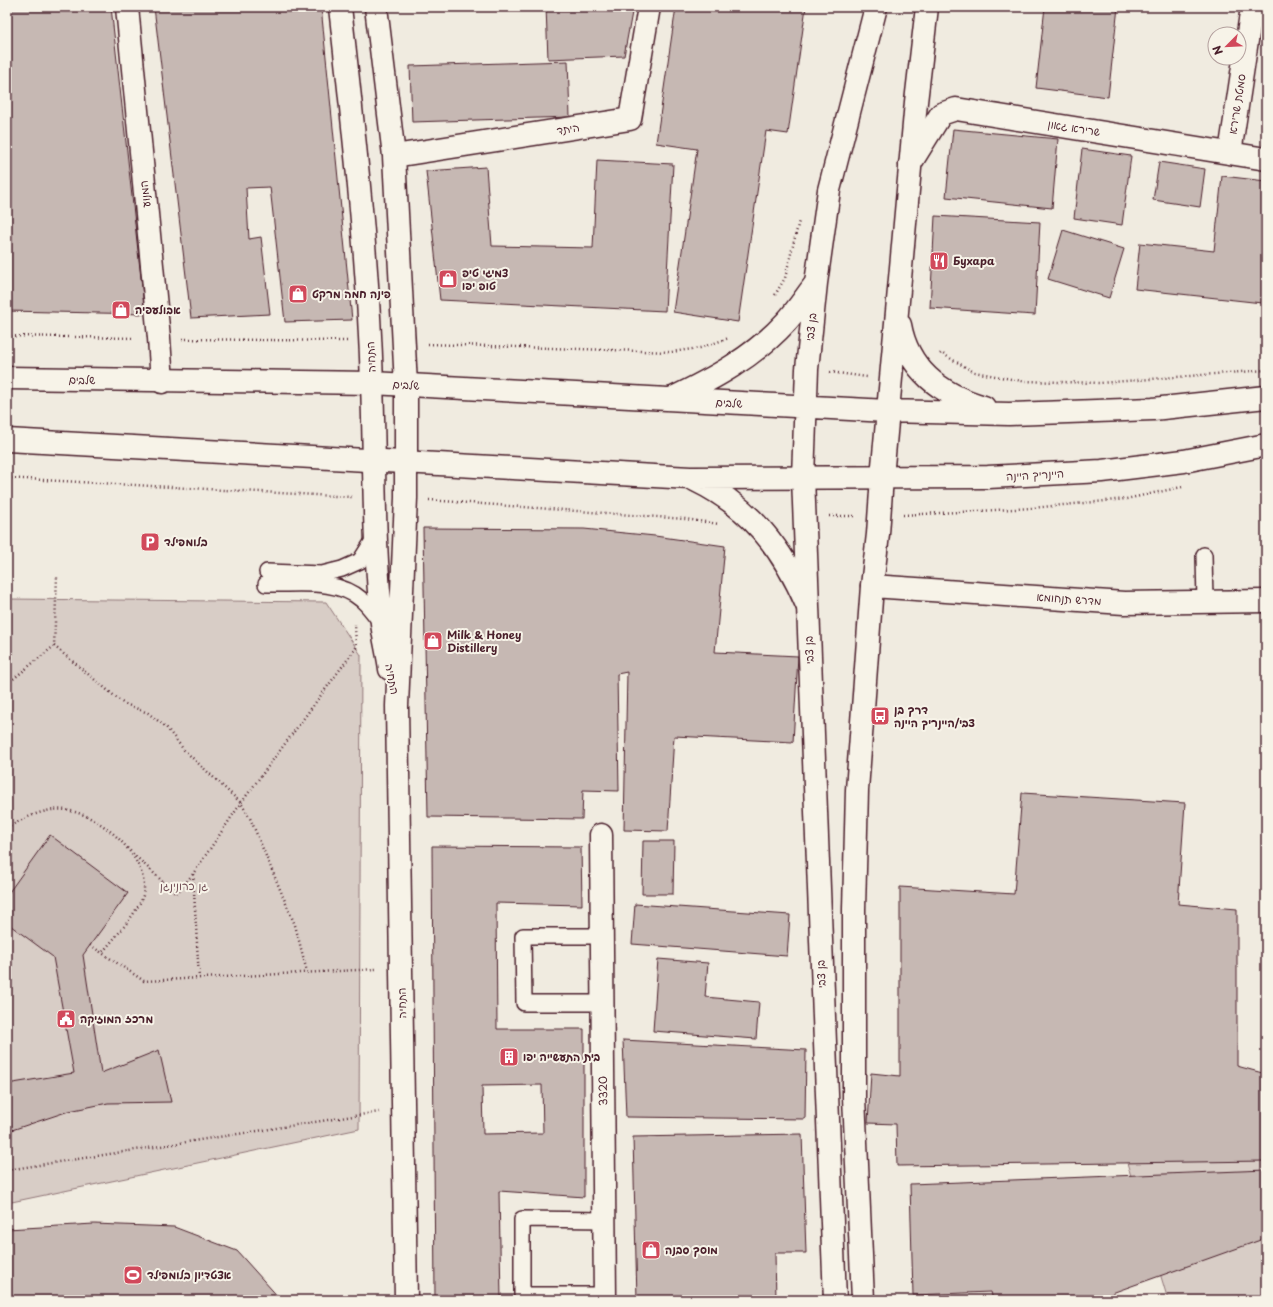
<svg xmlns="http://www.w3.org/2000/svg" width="1273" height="1307" viewBox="0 0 1273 1307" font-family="'Playpen Sans','Playpen Sans Hebrew',sans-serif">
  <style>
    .park { fill: #d8cdc6; stroke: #917678 }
    .building { fill: #c6b8b3; stroke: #4a1f2b; fill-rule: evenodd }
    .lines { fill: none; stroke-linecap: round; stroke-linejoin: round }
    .service-casing { stroke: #4a1f2b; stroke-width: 18 }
    .minor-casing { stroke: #4a1f2b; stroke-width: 25 }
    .tertiary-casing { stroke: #4a1f2b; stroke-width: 25 }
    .secondary-casing { stroke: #4a1f2b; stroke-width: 25 }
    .path { stroke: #4a1f2b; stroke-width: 2.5; stroke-dasharray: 1 3; stroke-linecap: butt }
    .service { stroke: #f7f3e8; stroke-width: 15 }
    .minor { stroke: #f7f3e8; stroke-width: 22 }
    .tertiary { stroke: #f7f3e8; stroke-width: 22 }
    .secondary { stroke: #f7f3e8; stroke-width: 22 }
    .labels { text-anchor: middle; stroke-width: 4; stroke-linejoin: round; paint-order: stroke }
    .street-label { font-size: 11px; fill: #4a1f2b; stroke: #f7f3e8 }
    .poi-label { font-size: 11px; font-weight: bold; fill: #4a1f2b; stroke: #f7f3e8; text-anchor: start }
    .park-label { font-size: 11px; fill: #6e4a52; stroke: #f7f3e8 }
  </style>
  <rect width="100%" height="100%" fill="#f0ebe0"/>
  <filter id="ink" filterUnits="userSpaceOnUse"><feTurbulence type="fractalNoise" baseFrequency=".025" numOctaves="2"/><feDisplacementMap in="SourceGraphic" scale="8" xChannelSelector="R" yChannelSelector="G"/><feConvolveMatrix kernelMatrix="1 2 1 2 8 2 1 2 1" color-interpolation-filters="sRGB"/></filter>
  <g filter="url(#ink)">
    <path class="park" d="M7 599 326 602 361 655 359 1129 7 1203Z
      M1266 1119V1300H1168L1125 1156Z"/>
    <path class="building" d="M7 7H111L145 314 7 311Z
      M154 7H321L352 320 285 322 270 187 246 188 249 239 261 237 270 314 191 318Z
      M546 7H633L624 56 548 59Z
      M676 7H806L788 134 766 131 738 322 673 312 697 149 656 143Z
      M1045 7H1118L1108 97 1036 88Z
      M568 61 570 117 412 122 410 66Z
      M953 129 1058 139 1052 208 946 197Z
      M1082 149 1131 156 1122 225 1074 218Z
      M597 160 673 164 665 311 440 300 426 171 486 167 492 246 593 248Z
      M1159 162 1205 169 1200 207 1153 200Z
      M1222 176 1266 181V265L1262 303 1135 289 1140 243 1214 251Z
      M935 216 1040 222 1035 315 930 308Z
      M1063 230 1124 249 1109 298 1048 279Z
      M423 528 584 529 655 536 725 546 715 652 798 656 793 742 674 736 668 831 624 830 627 672 617 674 619 791 583 790 582 819 428 817Z
      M1022 793 1185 803 1178 904 1237 909V1066L1266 1074V1161L897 1166 896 1124 868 1123 871 1073 900 1076V887L1014 894Z
      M50 835 128 893 83 955 101 1073 159 1050 171 1102 108 1103 69 1111 12 1130 7 1100V1084L74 1073 53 957 7 923V895Z
      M643 841H674L673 894H642Z
      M432 846 581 847 582 905 496 903 497 1029H584V1197L499 1191 501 1300H435ZM542 1085 543 1133 483 1134 482 1086Z
      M635 904 790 915 787 956 632 944Z
      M658 959 708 963 705 997 759 1002 756 1039 653 1031Z
      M623 1040 806 1050 805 1119 626 1117Z
      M802 1134 806 1253H775L776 1300H637L633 1137Z
      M1266 1170V1238L1112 1293 1114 1300H993L991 1292 913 1295 910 1184Z
      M94 1224 174 1227 237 1251 281 1300H7V1229Z"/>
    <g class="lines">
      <defs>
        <path id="service" d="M1204 555 1205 602
          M267 572 322 574 342 569 360 561 376 536
          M266 584C297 585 338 578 362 600 370 607 376 616 382 624
          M602 936H523L524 1003H603
          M605 1220 522 1219V1295H605"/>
        <path id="minor" d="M127 7 159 338 162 382
          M340 7C354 132 368 257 372 383 375 463 373 543 382 623 384 639 388 654 390 669
          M376 7 394 156 406 385V498L397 706 406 1300
          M1230 153 1252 7
          M394 156 630 119 649 7
          M910 164 941 114 956 109 1266 159
          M872 586 1124 603 1266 601
          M601 835 605 1300"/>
        <path id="tertiary" d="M803 477 835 1300
          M863 1300 854 1097V909L857 790 872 586 878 534 882 477"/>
        <path id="secondary" d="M900 325C908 370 942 395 984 407
          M7 378 372 383 887 411 1009 414 1153 409 1266 397
          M671 399C713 379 754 357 786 322 797 310 806 296 816 283
          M7 440 690 478 988 477 1102 471 1184 461 1266 445
          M803 477 807 369 816 283 829 190 876 7
          M882 477 916 102 927 7
          M695 480C751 507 783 549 807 605"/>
      </defs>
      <use href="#service" class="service-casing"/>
      <use href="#minor" class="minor-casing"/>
      <use href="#tertiary" class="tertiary-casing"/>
      <use href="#secondary" class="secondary-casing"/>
      <path class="path" d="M775 295 785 278 799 221
        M7 336 135 338
        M182 339 347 341
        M428 344 671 352 700 348 729 338
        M940 354 941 353 974 372 1022 381 1100 383 1266 370
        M830 372 867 377
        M7 478 352 497
        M429 500 685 519 719 524
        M903 515 1032 508 1126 499 1182 487
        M829 516H856
        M54 646 123 703 148 713 166 727 184 750 241 803 250 818 295 925 307 972
        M7 684 54 646 57 577
        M7 828C20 820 37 812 52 810 90 804 146 852 144 890 143 908 113 939 102 953
        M127 848 176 894 193 874 241 803 356 648 355 624
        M193 874 199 978
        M90 945 144 981 377 969
        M7 1170 379 1112"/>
      <use href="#service" class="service"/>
      <use href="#minor" class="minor"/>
      <use href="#tertiary" class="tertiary"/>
      <use href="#secondary" class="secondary"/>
    </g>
  </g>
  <defs>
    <symbol id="restaurant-square" viewBox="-11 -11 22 22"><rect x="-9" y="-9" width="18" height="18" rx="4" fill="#d1495b" stroke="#f7f3e8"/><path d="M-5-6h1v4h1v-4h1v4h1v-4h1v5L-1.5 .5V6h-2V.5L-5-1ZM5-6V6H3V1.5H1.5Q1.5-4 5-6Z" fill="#fff"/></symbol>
    <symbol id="shop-square" viewBox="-11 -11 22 22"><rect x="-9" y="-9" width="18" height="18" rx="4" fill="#d1495b" stroke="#f7f3e8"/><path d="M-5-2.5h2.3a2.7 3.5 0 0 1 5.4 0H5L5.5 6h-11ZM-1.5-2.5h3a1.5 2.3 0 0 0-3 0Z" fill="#fff"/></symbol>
    <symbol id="parking-square" viewBox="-11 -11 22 22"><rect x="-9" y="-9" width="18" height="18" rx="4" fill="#d1495b" stroke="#f7f3e8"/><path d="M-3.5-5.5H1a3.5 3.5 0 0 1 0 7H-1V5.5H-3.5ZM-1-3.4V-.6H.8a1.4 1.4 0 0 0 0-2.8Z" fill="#fff"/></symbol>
    <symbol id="bus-square" viewBox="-11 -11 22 22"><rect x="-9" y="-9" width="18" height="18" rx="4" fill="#d1495b" stroke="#f7f3e8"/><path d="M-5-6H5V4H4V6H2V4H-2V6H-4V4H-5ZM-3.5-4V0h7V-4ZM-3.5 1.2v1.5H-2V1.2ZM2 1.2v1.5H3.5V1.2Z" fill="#fff"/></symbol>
    <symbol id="civic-square" viewBox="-11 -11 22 22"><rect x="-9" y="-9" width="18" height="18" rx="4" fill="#d1495b" stroke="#f7f3e8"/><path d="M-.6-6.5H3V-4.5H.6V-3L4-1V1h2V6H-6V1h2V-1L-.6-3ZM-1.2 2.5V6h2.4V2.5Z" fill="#fff"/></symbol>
    <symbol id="building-square" viewBox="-11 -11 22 22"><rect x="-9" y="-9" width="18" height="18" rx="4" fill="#d1495b" stroke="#f7f3e8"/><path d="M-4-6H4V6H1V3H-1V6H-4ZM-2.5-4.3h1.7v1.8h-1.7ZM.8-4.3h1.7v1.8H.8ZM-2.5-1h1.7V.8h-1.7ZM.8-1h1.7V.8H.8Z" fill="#fff"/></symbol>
    <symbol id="stadium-square" viewBox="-11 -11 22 22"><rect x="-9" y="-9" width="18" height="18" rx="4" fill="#d1495b" stroke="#f7f3e8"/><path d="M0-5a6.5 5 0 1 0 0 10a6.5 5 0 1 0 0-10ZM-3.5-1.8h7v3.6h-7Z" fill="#fff"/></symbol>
  </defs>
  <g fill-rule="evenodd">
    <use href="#restaurant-square" x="928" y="250" width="22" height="22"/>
    <use href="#shop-square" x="437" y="268" width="22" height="22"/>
    <use href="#shop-square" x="287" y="283" width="22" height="22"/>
    <use href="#shop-square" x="110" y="299" width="22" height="22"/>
    <use href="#parking-square" x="139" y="531" width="22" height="22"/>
    <use href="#shop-square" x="422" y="630" width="22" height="22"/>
    <use href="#bus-square" x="869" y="705" width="22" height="22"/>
    <use href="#civic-square" x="55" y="1008" width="22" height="22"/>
    <use href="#building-square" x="498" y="1046" width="22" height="22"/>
    <use href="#shop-square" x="640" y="1239" width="22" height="22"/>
    <use href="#stadium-square" x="122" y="1264" width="22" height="22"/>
  </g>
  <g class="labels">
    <g class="street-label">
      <text transform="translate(1237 104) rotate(-81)" y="4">סמטת שרירא</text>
      <text transform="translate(1074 128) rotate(9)" y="4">שרירא גאון</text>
      <text transform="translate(568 129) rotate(-9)" y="4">היתד</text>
      <text transform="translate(145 194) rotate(-96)" y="4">המנוע</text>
      <text transform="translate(811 327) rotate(-84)" y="4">בן צבי</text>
      <text transform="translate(371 357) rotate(-93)" y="4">התחיה</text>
      <text transform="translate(82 380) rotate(1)" y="4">שלבים</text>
      <text transform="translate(406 385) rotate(3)" y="4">שלבים</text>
      <text transform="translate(729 403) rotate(3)" y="4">שלבים</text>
      <text transform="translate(1035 475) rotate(-3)" y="4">היינריך היינה</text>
      <text transform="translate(1069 599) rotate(4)" y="4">מדרש תנחומא</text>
      <text transform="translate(809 650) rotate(-92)" y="4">בן צבי</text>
      <text transform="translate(392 679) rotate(79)" y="4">התחיה</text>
      <text transform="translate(821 974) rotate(-92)" y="4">בן צבי</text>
      <text transform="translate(402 1003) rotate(-91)" y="4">התחיה</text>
      <text transform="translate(603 1091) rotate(-91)" y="4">3320</text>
    </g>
    <g class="poi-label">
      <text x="953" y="265">Бухара</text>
      <text x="462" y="277">צמיגי טיפ<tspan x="462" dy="13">טופ יפו</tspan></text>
      <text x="312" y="298">פינה חמה מרקט</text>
      <text x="135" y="314">אבולעפיה</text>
      <text x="164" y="546">בלומפילד</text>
      <text x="447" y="639">Milk &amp; Honey<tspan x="447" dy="13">Distillery</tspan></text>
      <text x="894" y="714">דרך בן<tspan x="894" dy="13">צבי/היינריך היינה</tspan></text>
      <text x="80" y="1023">מרכז המוזיקה</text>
      <text x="523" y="1061">בית התעשייה יפו</text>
      <text x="665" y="1254">מוסך סבנה</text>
      <text x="147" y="1279">אצטדיון בלומפילד</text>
    </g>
    <g class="park-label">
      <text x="184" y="890">גן כרונינגן</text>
    </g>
  </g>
  <rect width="1273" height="1307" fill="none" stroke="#f7f3e8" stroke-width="24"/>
  <rect x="12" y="12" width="1249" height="1283" fill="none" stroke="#4a1f2b" stroke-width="1.5" filter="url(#ink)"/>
  <g transform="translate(1227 46) rotate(246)"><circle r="19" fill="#f7f3e8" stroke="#b29e9c"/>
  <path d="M0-3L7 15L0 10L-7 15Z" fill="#d1495b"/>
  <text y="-6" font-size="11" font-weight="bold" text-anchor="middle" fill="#4a1f2b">N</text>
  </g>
</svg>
